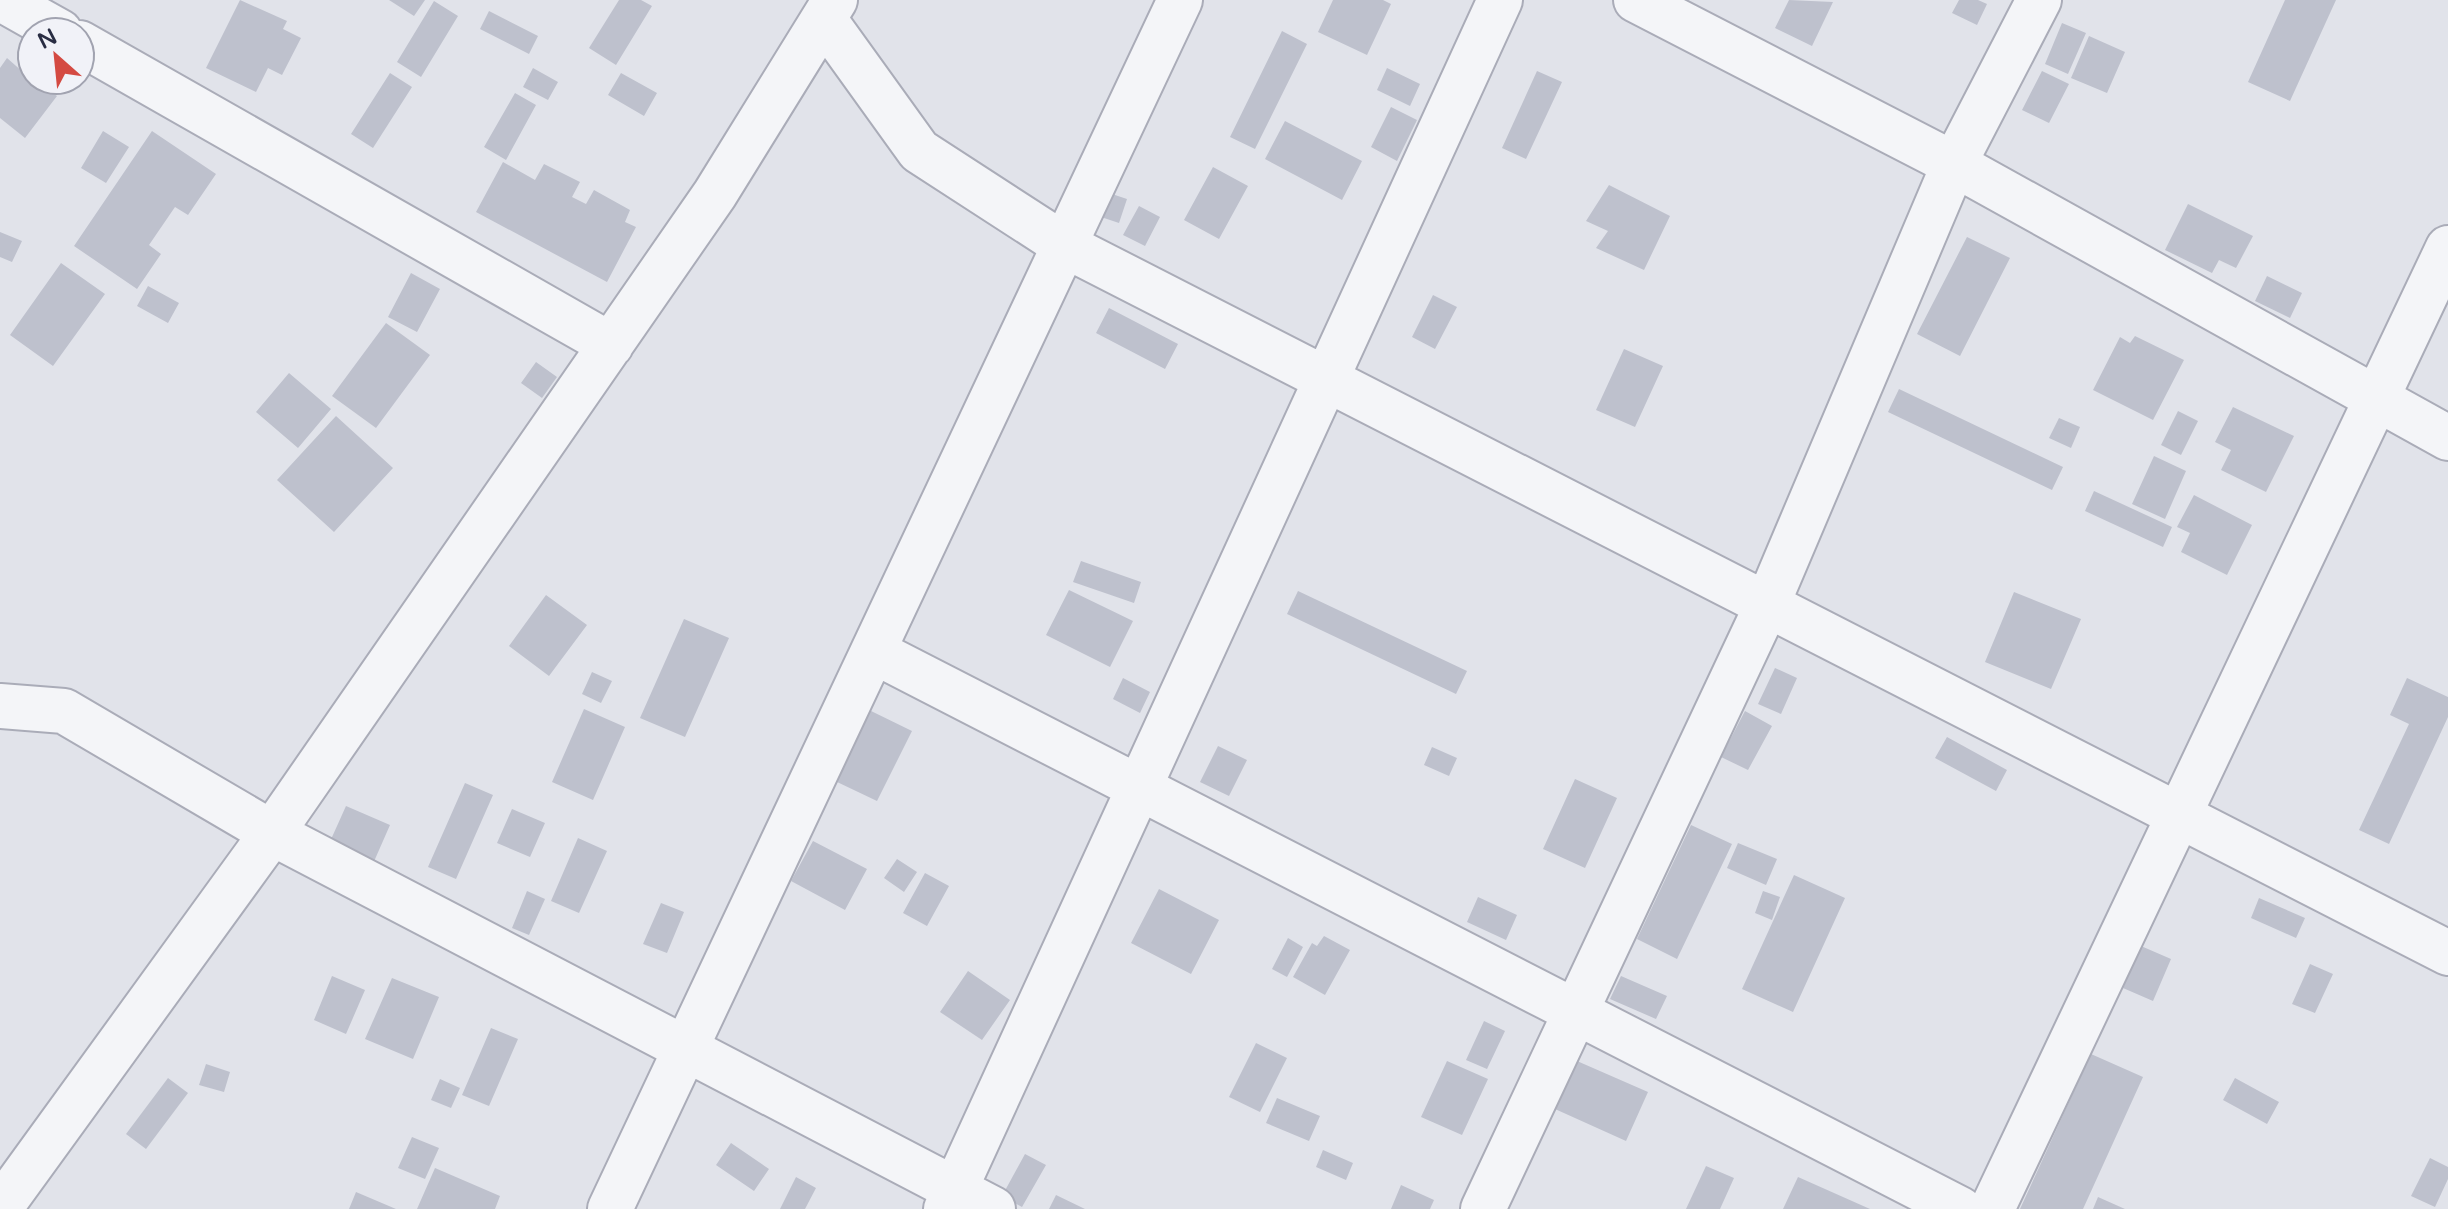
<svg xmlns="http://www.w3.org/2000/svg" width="2448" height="1209" viewBox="0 0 2448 1209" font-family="'Varela Round',sans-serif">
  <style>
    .building { fill: #bec1cd }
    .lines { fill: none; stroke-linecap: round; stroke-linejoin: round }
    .minor-casing { stroke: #aaacb8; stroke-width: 48 }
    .minor { stroke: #f4f5f8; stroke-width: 44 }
  </style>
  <rect width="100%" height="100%" fill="#e1e3ea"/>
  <path class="building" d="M240 0 287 21 283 29 301 38 282 75 268 68 256 92 206 68Z
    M389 0H425L414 16Z
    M619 0H641L652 6 616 65 589 48Z
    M1333 0H1383L1391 4 1367 55 1318 32Z
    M1789 0 1833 2 1812 46 1775 28Z
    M1959 0H1978L1987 4 1977 25 1952 13Z
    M2285 0H2336L2290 101 2248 82Z
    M434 1 458 16 421 77 397 62Z
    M489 11 538 36 529 54 480 29Z
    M2062 23 2086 33 2068 74 2045 64Z
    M1282 31 1307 44 1255 149 1230 137Z
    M2089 36 2125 52 2107 93 2071 78Z
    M7 58 32 80 57 96 25 138 0 118V68Z
    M533 68 558 82 548 100 523 87Z
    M1387 68 1420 84 1410 106 1377 90Z
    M1537 71 1562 82 1526 159 1502 148Z
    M2042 71 2069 84 2049 123 2022 110Z
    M390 73 412 87 373 148 351 134Z
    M621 73 657 93 644 116 608 95Z
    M515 93 536 105 506 160 484 147Z
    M1391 107 1417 120 1397 161 1371 147Z
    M1285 121 1362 161 1342 200 1265 159Z
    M103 131 129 147 106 183 81 168Z
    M152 131 216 174 188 215 175 207 149 245 161 254 137 289 74 246Z
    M503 162 535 180 544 164 580 182 572 197 586 204 594 190 630 210 625 222 636 227 607 282 476 212Z
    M1213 167 1248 186 1219 239 1184 220Z
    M1609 185 1670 216 1644 270 1596 248 1608 231 1586 221Z
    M1106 192 1127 199 1119 223 1098 216Z
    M2188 204 2253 236 2236 268 2219 260 2212 273 2165 250Z
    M1139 206 1160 217 1145 246 1123 235Z
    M0 232 22 241 12 262 0 257Z
    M1967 237 2010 258 1960 356 1917 334Z
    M61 263 105 294 53 366 10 335Z
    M411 273 440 289 417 332 388 317Z
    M2267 276 2302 293 2290 318 2255 301Z
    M148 286 179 303 168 323 137 306Z
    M1433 295 1457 307 1435 349 1412 337Z
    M1109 308 1178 344 1165 369 1096 333Z
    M386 323 430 355 376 428 332 396Z
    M2135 336 2184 360 2153 420 2093 390 2120 337 2130 343Z
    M1624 349 1663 366 1635 427 1596 410Z
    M536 362 557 377 542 398 521 383Z
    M289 373 331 409 298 448 256 412Z
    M1899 389 2063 467 2052 490 1888 412Z
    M2233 407 2294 436 2266 492 2221 470 2231 450 2215 442Z
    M2178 411 2198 421 2181 455 2161 445Z
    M336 416 393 468 334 532 277 480Z
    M2059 418 2080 427 2071 448 2049 438Z
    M2154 456 2186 471 2165 519 2132 504Z
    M2094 491 2172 527 2163 547 2085 511Z
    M2194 495 2252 525 2227 575 2181 552 2190 533 2177 527Z
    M1081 561 1141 582 1134 603 1073 582Z
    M1069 590 1133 621 1110 667 1046 635Z
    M1298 591 1467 671 1456 694 1287 614Z
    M2014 592 2081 619 2051 689 1985 662Z
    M546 595 587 625 549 676 509 646Z
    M684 619 729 638 685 737 640 718Z
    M1775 668 1797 678 1781 714 1758 704Z
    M592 672 612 681 601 703 582 694Z
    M1123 678 1150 692 1140 713 1113 699Z
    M2407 678 2448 697V717L2389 844 2359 830 2409 724 2390 715Z
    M584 709 625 727 593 800 552 782Z
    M869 710 912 731 877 801 835 781Z
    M1745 711 1772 726 1748 770 1721 757Z
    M1947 737 2007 770 1996 791 1935 758Z
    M1218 746 1247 760 1229 796 1200 782Z
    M1432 747 1457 758 1449 776 1424 765Z
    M1575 779 1617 798 1585 868 1543 849Z
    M465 783 493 795 456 879 428 867Z
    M346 806 390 825 372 866 328 846Z
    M512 809 545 823 530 857 497 843Z
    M1691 825 1732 844 1677 959 1637 939Z
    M578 838 607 851 579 913 551 901Z
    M813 841 867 869 845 910 791 881Z
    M1738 843 1777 859 1766 885 1727 868Z
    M897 859 917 872 904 892 884 878Z
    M925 873 949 886 927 926 903 913Z
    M1794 875 1845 898 1793 1012 1742 989Z
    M1159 889 1219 920 1191 974 1131 943Z
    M527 891 545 899 529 935 512 928Z
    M1763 891 1780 897 1772 920 1755 913Z
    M1478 897 1517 915 1506 940 1467 922Z
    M2259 898 2305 918 2296 938 2251 918Z
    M661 903 684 912 667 953 643 944Z
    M1324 936 1350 950 1325 995 1293 977 1312 943 1317 946Z
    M1288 938 1303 947 1287 977 1272 969Z
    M2141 946 2171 959 2153 1001 2123 988Z
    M2310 964 2333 974 2315 1013 2292 1004Z
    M968 971 1010 1000 982 1040 940 1012Z
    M332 976 365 990 346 1034 314 1020Z
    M1621 976 1667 996 1656 1019 1610 999Z
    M392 978 439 997 413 1059 365 1039Z
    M1484 1021 1505 1031 1487 1069 1466 1060Z
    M491 1028 518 1039 489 1106 462 1095Z
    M1256 1043 1287 1058 1260 1112 1229 1097Z
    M2091 1054 2143 1077 2083 1209H2020Z
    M1447 1061 1488 1079 1462 1135 1421 1117Z
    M1577 1061 1648 1092 1626 1141 1555 1109Z
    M206 1064 230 1072 224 1092 199 1085Z
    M168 1078 188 1093 146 1149 126 1134Z
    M2235 1078 2279 1102 2267 1124 2223 1100Z
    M440 1079 460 1088 451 1108 431 1100Z
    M1277 1098 1320 1116 1309 1141 1266 1123Z
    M412 1137 439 1148 425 1179 398 1168Z
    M731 1143 769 1169 754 1191 716 1165Z
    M1323 1150 1353 1163 1346 1180 1316 1167Z
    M1025 1154 1046 1165 1022 1207 1002 1196Z
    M2430 1158 2448 1167V1179L2435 1207 2411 1196Z
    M1706 1166 1734 1178 1720 1209H1686Z
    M435 1168 500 1196 495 1209H417Z
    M796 1177 816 1188 805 1209H780Z
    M1798 1177 1870 1209H1783Z
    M1401 1185 1434 1200 1430 1209H1391Z
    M356 1192 396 1209H349Z
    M1056 1195 1085 1209H1049Z
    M2098 1197 2125 1209H2093Z"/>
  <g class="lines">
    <defs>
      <path id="minor" d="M3 0 60 32
        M1636 0 1954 164 2448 438
        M824 19 919 151 1064 245 2448 953
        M80 43 611 345
        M873 651 1960 1209
        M0 706 64 711 272 833 993 1209
        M0 1208 272 833 715 194 835 0
        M610 1209 1180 0
        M946 1209 1500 0
        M1483 1209 1767 605 1954 164 2039 0
        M1992 1209 2448 248"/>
    </defs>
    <use href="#minor" class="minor-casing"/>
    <use href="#minor" class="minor"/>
  </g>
  <g transform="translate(56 56) rotate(333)"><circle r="38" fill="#f1f2f8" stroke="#a1a3b0" stroke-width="2"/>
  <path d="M0-6L14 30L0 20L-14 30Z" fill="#d44a42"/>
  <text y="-12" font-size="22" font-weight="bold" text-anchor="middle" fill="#292d43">N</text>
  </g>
</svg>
